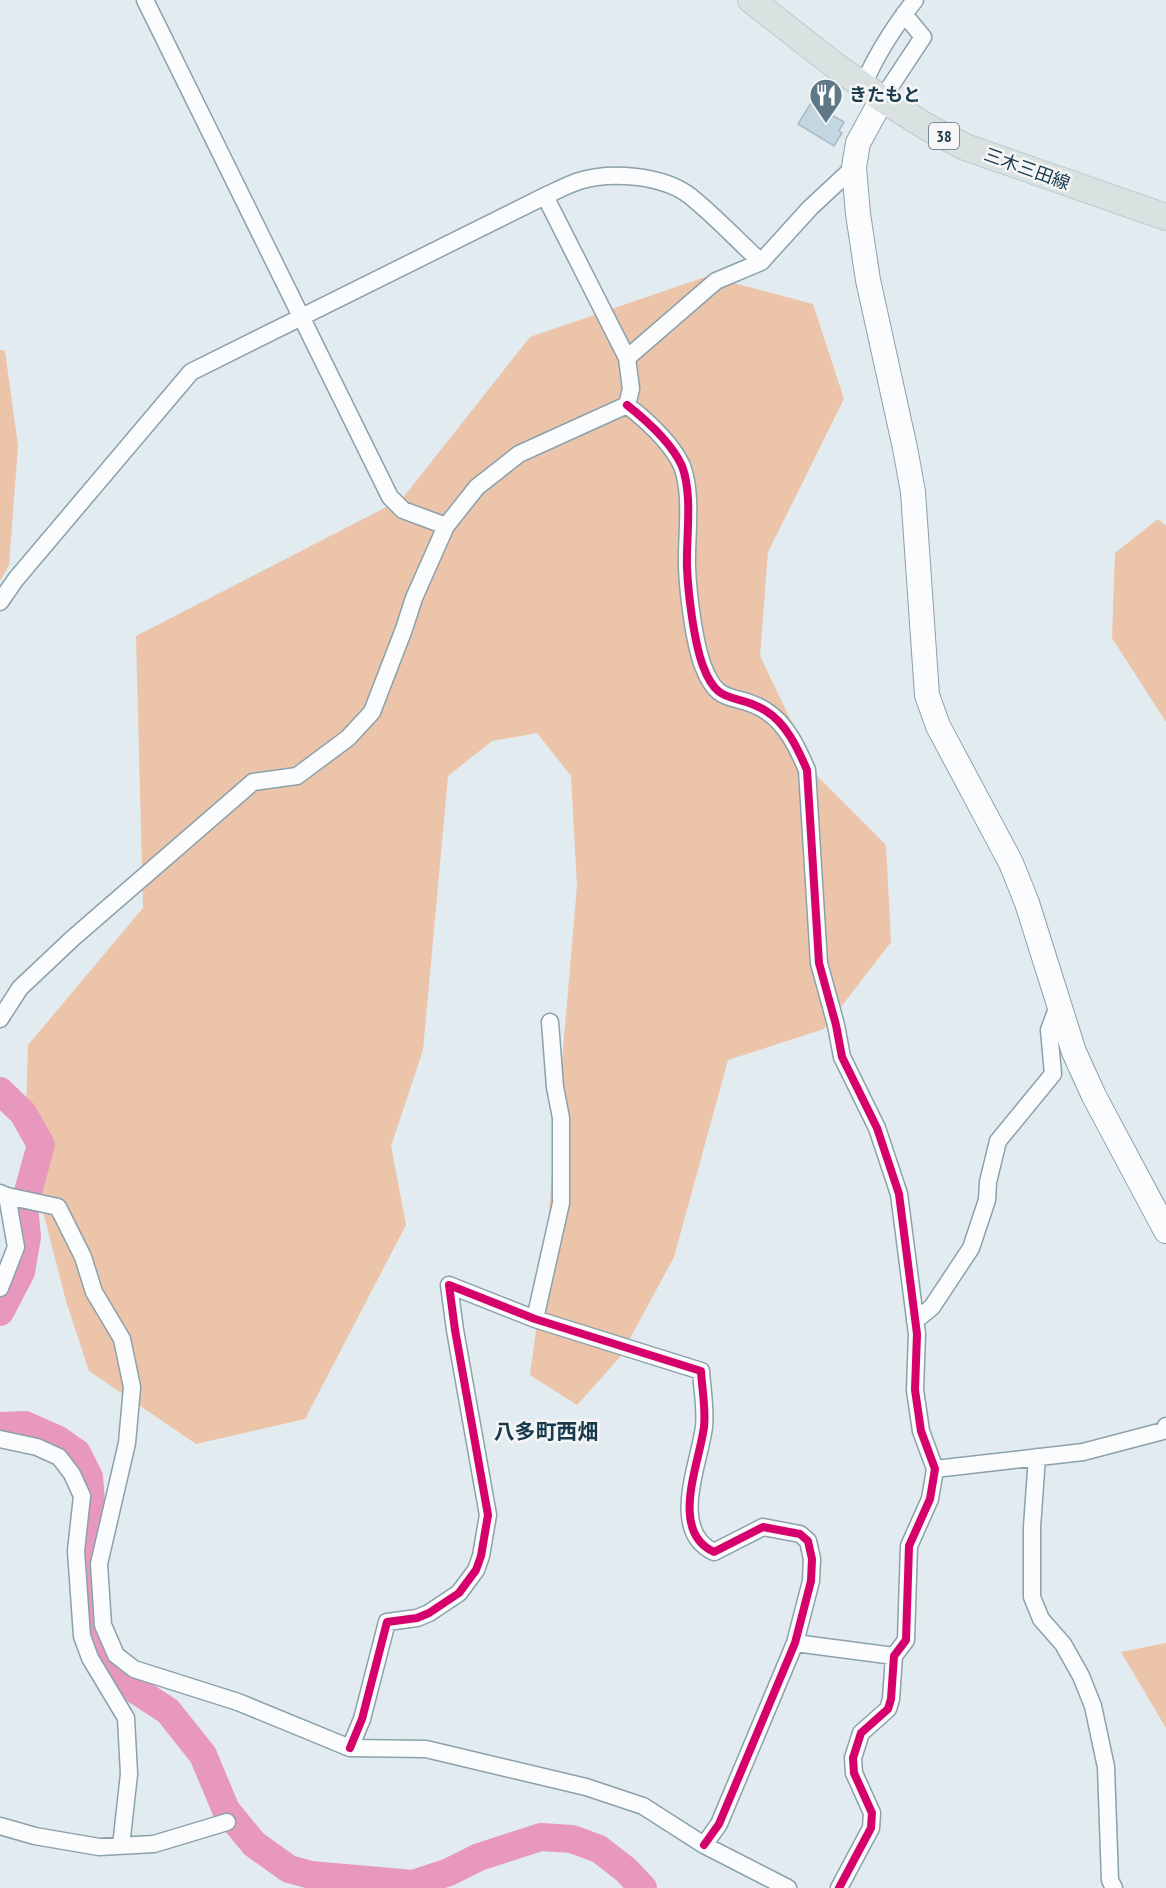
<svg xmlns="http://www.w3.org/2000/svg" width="1166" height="1888" viewBox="0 0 1166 1888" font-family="'PT Sans Narrow','Noto Sans JP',sans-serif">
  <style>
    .green { fill: #ebc4aa }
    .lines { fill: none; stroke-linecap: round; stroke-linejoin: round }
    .river { stroke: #e898bc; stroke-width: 28 }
    .building { fill: #c4d6e0; stroke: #a8bcc7; stroke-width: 1.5 }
    .street-casing { stroke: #8ba1ab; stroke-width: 19 }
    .secondary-casing { stroke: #8ba1ab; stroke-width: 26 }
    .primary-casing { stroke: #bdc9cf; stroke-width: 28 }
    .street { stroke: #fbfcfd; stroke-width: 16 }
    .secondary { stroke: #fbfcfd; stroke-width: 24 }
    .primary { stroke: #dae2e1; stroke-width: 26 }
    .cycleway-casing { stroke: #f6f6f6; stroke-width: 11 }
    .cycleway { stroke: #d6006c; stroke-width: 8 }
    .labels { text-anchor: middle; stroke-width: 5; stroke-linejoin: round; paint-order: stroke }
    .shield { fill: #f6f6f6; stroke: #5a7280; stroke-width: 1.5 }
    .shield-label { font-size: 16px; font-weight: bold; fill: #173a4e }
    .poi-label { font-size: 18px; font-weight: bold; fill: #173a4e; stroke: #f6f6f6; text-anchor: start }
    .street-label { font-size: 18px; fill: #173a4e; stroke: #f6f6f6 }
    .quarter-label { font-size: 21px; font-weight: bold; fill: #173a4e; stroke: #f6f6f6 }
  </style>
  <rect width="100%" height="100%" fill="#e2ebf0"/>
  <path class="green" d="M708 276 813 304 844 399 768 552 760 656 818 777 886 845 891 942 824 1029 728 1060 674 1257 620 1357 577 1405 530 1375 544 1270 577 886 571 776 537 733 492 741 448 776 423 1050 391 1146 406 1225 305 1419 196 1444 89 1371 66 1301 25 1141 28 1045 143 908 136 636 402 499 530 337Z
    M0 350 5 351 18 446 9 565 0 581Z
    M1158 519 1166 526V722L1112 638 1115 553Z
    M1166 1643V1728L1121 1652Z"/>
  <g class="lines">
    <path class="river" d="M0 1091 23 1113 41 1145 24 1206 27 1237 21 1272 0 1312
      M0 1426 25 1425 57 1439 77 1453 89 1477 92 1515 88 1568 101 1651 110 1668 122 1681 168 1711 203 1755 226 1810 254 1844 289 1869 311 1875 413 1884 449 1872 479 1857 541 1837 572 1839 599 1849 626 1870 643 1888"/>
  </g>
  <path class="building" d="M811 103 844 122 839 131 842 133 834 146 798 124Z"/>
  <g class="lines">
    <defs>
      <path id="street" d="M145 0 390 497 403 510 446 526
        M863 86C876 54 894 27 915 0
        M882 99 923 37 904 14
        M545 196 627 358
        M627 405C646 420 672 444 682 466 693 495 686 537 687 567 688 593 694 642 703 666 719 709 736 691 766 711 786 723 798 749 807 770L819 963 836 1025 842 1057 877 1128 899 1194 917 1334 915 1390 921 1431 935 1469 930 1499 909 1546 906 1640 894 1656 891 1699 888 1709 861 1733 853 1758 854 1773 872 1813 871 1828 839 1888
        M627 405 631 389 627 358 716 281 761 262 810 208 854 167
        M0 602 16 579 191 372 545 196C556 191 567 185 579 181 610 171 663 175 690 196 715 216 738 241 761 262
        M0 1019 20 988 73 938 253 782 297 776 348 738 372 712 404 629 414 598 446 526 477 487 519 454 627 405
        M0 1193 7 1196 16 1247 0 1288
        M7 1196 58 1207 83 1257 94 1292 122 1339 132 1387 127 1443 99 1564 103 1625 116 1655 134 1669 238 1702 350 1748 426 1749 586 1787 643 1806 704 1845 788 1888
        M535 1319 561 1203V1118L555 1087 550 1022
        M915 1321 932 1307 971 1248 987 1200 988 1182 998 1141 1053 1074 1049 1030 1058 1006
        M0 1439 37 1447 59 1457 72 1474 82 1496 76 1551 82 1636 90 1658 126 1718 129 1774 121 1846
        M1037 1457 1032 1527V1597L1041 1619 1063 1644 1081 1676 1093 1706 1106 1767 1110 1880 1114 1888
        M935 1469 1083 1452 1163 1431 1166 1426
        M795 1643 894 1656
        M350 1748 362 1719 387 1622 417 1618 429 1613 459 1593 476 1570 481 1556 488 1515 455 1330 449 1285 535 1319 701 1371C702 1389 706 1409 704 1427 699 1465 669 1531 714 1552L763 1527 800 1534 808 1541 812 1559 811 1581 795 1643 719 1824 704 1845
        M0 1826 35 1836 99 1847 154 1844 227 1822"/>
      <path id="secondary" d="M882 99 858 143 854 167 858 214 868 280 905 448 913 492 927 695 938 726 1011 863 1027 903 1074 1052 1094 1096 1166 1231"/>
      <path id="primary" d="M751 0 837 67 882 99 927 127 965 147 1166 217"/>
    </defs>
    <use href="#street" class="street-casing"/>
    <use href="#secondary" class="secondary-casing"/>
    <use href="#primary" class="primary-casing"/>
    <use href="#street" class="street"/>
    <use href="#secondary" class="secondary"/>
    <use href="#primary" class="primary"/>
    <defs>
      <path id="cycleway" d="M627 405C646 420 672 444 682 466 693 495 686 537 687 567 688 593 694 642 703 666 719 709 736 691 766 711 786 723 798 749 807 770L819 963 836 1025 842 1057 877 1128 899 1194 917 1334 915 1390 921 1431 935 1469 930 1499 909 1546 906 1640 894 1656 891 1699 888 1709 861 1733 853 1758 854 1773 872 1813 871 1828 839 1888
        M350 1748 362 1719 387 1622 417 1618 429 1613 459 1593 476 1570 481 1556 488 1515 455 1330 449 1285 535 1319 701 1371C702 1389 706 1409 704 1427 699 1465 669 1531 714 1552L763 1527 800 1534 808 1541 812 1559 811 1581 795 1643 719 1824 704 1845"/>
    </defs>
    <use href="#cycleway" class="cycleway-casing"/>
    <use href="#cycleway" class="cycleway"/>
  </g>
  <defs>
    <symbol id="restaurant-pin" viewBox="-11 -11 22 30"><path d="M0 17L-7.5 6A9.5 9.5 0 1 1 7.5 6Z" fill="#5e7887" stroke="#f6f6f6"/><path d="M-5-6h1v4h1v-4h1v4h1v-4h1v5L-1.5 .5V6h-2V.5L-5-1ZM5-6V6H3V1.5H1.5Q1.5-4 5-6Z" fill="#fff"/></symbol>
  </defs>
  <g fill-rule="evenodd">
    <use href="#restaurant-pin" x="807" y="76" width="38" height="52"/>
  </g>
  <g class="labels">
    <rect class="shield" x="929" y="123" width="30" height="26" rx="4.5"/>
    <g class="shield-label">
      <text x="944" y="142">38</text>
    </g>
    <g class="poi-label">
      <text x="849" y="101">きたもと</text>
    </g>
    <g class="street-label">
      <text transform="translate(1027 169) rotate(20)" y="6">三木三田線</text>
    </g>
    <g class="quarter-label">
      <text x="546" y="1439">八多町西畑</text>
    </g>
  </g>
</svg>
